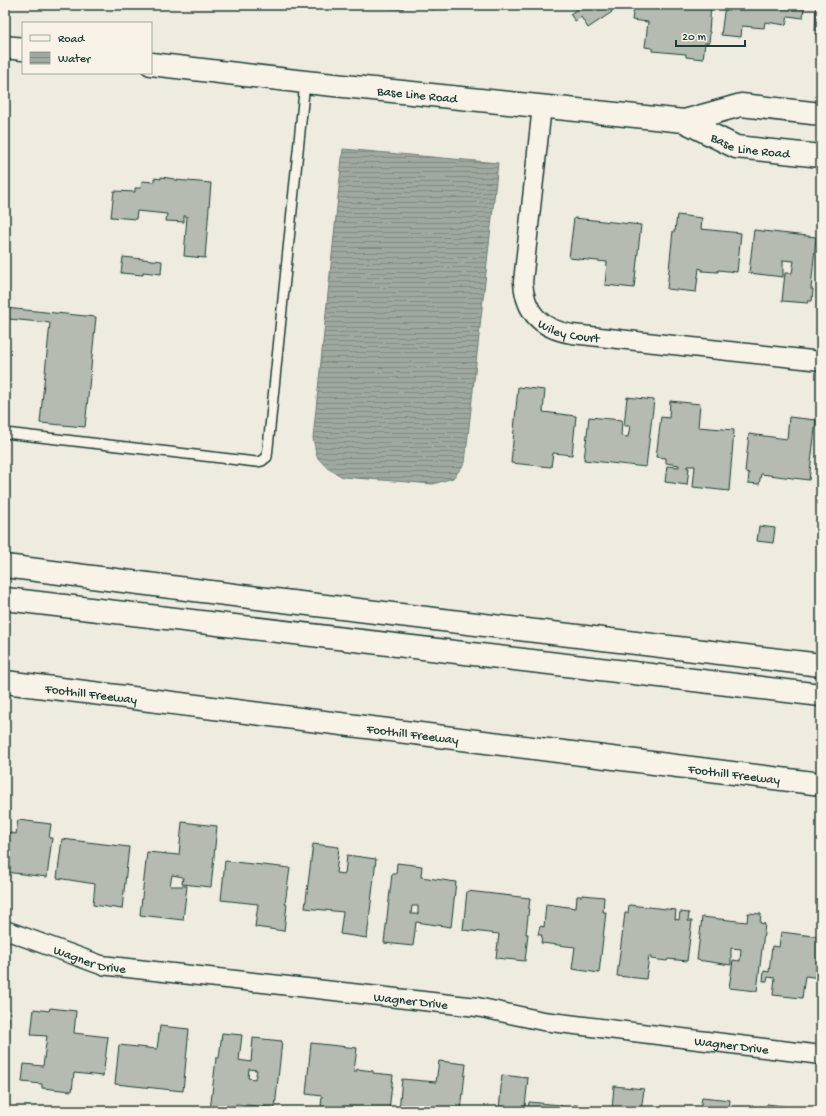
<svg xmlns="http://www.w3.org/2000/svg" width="826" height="1116" viewBox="0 0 826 1116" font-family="'Gochi Hand',sans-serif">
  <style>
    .water { fill: url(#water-rules); stroke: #6c7e74 }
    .building { fill: #b5bbb0; stroke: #1f3d34; fill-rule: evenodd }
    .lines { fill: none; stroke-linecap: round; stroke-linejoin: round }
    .service-casing { stroke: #1f3d34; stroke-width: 12 }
    .minor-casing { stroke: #1f3d34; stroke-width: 21 }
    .primary-casing { stroke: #1f3d34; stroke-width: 25 }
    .motorway-casing { stroke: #1f3d34; stroke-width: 25 }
    .service { stroke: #f7f3e8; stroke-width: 9 }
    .minor { stroke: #f7f3e8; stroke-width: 18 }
    .primary { stroke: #f7f3e8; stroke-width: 22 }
    .motorway { stroke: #f7f3e8; stroke-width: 22 }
    .labels { text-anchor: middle; stroke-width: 3; stroke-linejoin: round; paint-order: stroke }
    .street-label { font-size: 13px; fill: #1f3d34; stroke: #f7f3e8 }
  </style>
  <defs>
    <pattern id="water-rules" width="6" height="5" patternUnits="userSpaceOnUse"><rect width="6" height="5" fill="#9fa99f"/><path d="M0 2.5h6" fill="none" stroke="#818b82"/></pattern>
  </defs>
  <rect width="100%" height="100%" fill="#eeece1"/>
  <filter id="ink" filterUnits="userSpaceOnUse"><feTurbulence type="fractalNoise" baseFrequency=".025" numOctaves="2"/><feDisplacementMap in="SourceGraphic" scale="8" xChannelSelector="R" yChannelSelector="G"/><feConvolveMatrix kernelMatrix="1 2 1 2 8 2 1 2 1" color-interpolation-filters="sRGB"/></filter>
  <g filter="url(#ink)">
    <path class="water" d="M343 149 498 163 465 463 453 478 433 484 343 477 327 468 317 457 313 438Z"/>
    <path class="building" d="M362 5H404L403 9Z
      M429 5H448L431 10Z
      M578 5H607L612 12 588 28 581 17 575 21 570 14 576 10 575 7Z
      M634 5H711L709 32H710L709 43H705L703 59 686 57V54L652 51V48L645 47 648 22 632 20Z
      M725 5H804L803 18 788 16 786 25 765 22 764 28 742 26 741 37 721 35Z
      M816 5H821V46H818L819 34H815Z
      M161 177 175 179V180L211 183 205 258 184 256 187 216H184V222L166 221 167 214 137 211 136 219 111 217 114 191 135 192V188H141L142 181 154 182V178L161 179Z
      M677 215 702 218 701 229 741 233 737 272 718 270V272L702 271V269L699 268 696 292 667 289 673 231H675Z
      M574 218 641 225 634 288 605 285 607 262 569 258Z
      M754 230 816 237 811 289H813L812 301H808V303L782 301 785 273H792L794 261 783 260V277L749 273Z
      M123 257 162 261 161 274 143 272V275L121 273Z
      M5 308 96 317 85 427 40 423 50 323 9 319 5 358Z
      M518 387 545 390 543 412 576 416 572 455 553 453 551 467 511 463Z
      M627 397 654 400 646 467 584 460 589 417 622 420 621 436 628 437 630 426H624Z
      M670 401 700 404 698 427 734 430 729 491 693 487 695 466H687V468H689L687 485 665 482 667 466 679 467V465L666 463V458L656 457 661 417 669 418Z
      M789 417 816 420 809 480 761 474 759 484 748 483 749 473 745 472 749 434 787 439Z
      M759 526 775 528 773 543 757 541Z
      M18 820 51 824 49 838H52L47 877 5 872V832L16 834Z
      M182 822 217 826 211 887 182 884 183 877 172 875 170 886H187L183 920 140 915 147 852 179 855Z
      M62 839 129 847 122 909 93 905 95 884 57 878Z
      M313 844 339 847 336 873 345 874 347 855 376 859 367 938 340 934 343 912 305 908Z
      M225 861 290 868 285 904H287L284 931 255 927 258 904 221 900Z
      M397 863 422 866 421 877 456 882 451 927 416 922 413 946 384 943 392 874H396ZM412 906H418V914H411Z
      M467 891 530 898 526 934H528L525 961 496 958 499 934 463 930Z
      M583 895 604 897 603 912H606L599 973 572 969 575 947 541 943 542 935H538L540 926 544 927 546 904 576 908 577 896H582Z
      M629 905 676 910 675 919 679 920 680 912 689 913 688 921H692L687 961 668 959 667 961 651 959V957L649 956 646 979 617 976 625 913H628Z
      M748 913 761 914 760 923 765 924 757 991 729 988 733 960 740 961 741 949 731 948V965L697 960 702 917 747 922Z
      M781 932 821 937V978L805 976 802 998 773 995 775 978 768 977 767 981H763L764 971 769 972 772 946 779 947Z
      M50 1008 76 1011 74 1033 108 1037 103 1076 74 1073 72 1091 42 1088V1084L22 1082 24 1064 43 1066 47 1036 31 1035 34 1009 49 1011Z
      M5 1009H10L5 1054Z
      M160 1026 189 1029 183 1091 115 1084 119 1045 157 1049Z
      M222 1033 242 1035 239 1060 251 1062 253 1038 282 1041 275 1108 236 1104 235 1111H210L216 1058H219ZM249 1069 257 1070 255 1079 248 1078Z
      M311 1043 357 1048 354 1071H357V1069L373 1071V1073L393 1075 389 1111H353L321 1107 322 1096 306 1094Z
      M439 1061 466 1064 461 1111H399L402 1079 436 1082Z
      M502 1075 528 1078 525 1107 520 1106V1111H499Z
      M614 1086 644 1089 641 1111H573L574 1105 612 1109Z
      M702 1097 730 1100 729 1111H700Z
      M529 1102 561 1105V1111H528Z
      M767 1104 797 1108 796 1111H767Z"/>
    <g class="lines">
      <defs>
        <path id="service" d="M5 433 256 462 262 461 267 457 305 82"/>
        <g id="minor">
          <path id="s1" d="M542 106 523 282C525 313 541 329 572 334L821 361"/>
          <path id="s2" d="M5 930 101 965 477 1007 543 1021 821 1055"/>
        </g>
        <g id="primary">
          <path d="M5 47 23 49"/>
          <path id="s3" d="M151 64 305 82 684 121 736 147 821 156"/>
          <path d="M684 121 741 105 821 114"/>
        </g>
        <g id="motorway">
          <path d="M5 566 258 598 821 665"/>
          <path d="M5 599 821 695"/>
          <path id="s4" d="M5 682 821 784"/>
        </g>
      </defs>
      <use href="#service" class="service-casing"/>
      <use href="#minor" class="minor-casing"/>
      <use href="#primary" class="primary-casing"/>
      <use href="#motorway" class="motorway-casing"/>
      <use href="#service" class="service"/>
      <use href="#minor" class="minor"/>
      <use href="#primary" class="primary"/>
      <use href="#motorway" class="motorway"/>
    </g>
  </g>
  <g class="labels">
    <g class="street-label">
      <text dy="5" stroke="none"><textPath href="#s3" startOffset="268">Base Line Road</textPath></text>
      <text dy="5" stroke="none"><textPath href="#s3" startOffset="608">Base Line Road</textPath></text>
      <text dy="5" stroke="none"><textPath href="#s1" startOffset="252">Wiley Court</textPath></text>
      <text dy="5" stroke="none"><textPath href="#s4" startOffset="87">Foothill Freeway</textPath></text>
      <text dy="5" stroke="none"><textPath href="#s4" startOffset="411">Foothill Freeway</textPath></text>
      <text dy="5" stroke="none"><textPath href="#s4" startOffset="735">Foothill Freeway</textPath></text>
      <text dy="5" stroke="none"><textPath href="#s2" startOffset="90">Wagner Drive</textPath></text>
      <text dy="5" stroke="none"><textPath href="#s2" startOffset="414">Wagner Drive</textPath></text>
      <text dy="5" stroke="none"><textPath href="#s2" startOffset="738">Wagner Drive</textPath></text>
    </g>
  </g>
  <rect width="826" height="1116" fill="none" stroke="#f7f3e8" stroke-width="20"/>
  <rect x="10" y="10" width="806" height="1096" fill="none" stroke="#1f3d34" stroke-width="1.5" filter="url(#ink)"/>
  <rect x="22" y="22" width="130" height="52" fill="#f7f3e8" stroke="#a1aaa0"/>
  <rect x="30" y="35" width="20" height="6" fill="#f7f3e8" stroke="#a1aaa0"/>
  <text x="58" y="42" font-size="12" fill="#1f3d34">Road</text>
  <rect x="30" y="52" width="20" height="12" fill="url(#water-rules)" stroke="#a1aaa0"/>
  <text x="58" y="62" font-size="12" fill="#1f3d34">Water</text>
  <path d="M676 40v6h69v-6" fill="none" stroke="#1f3d34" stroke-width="2"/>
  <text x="682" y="40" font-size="12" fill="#1f3d34" stroke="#f7f3e8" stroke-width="3" paint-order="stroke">20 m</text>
</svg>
